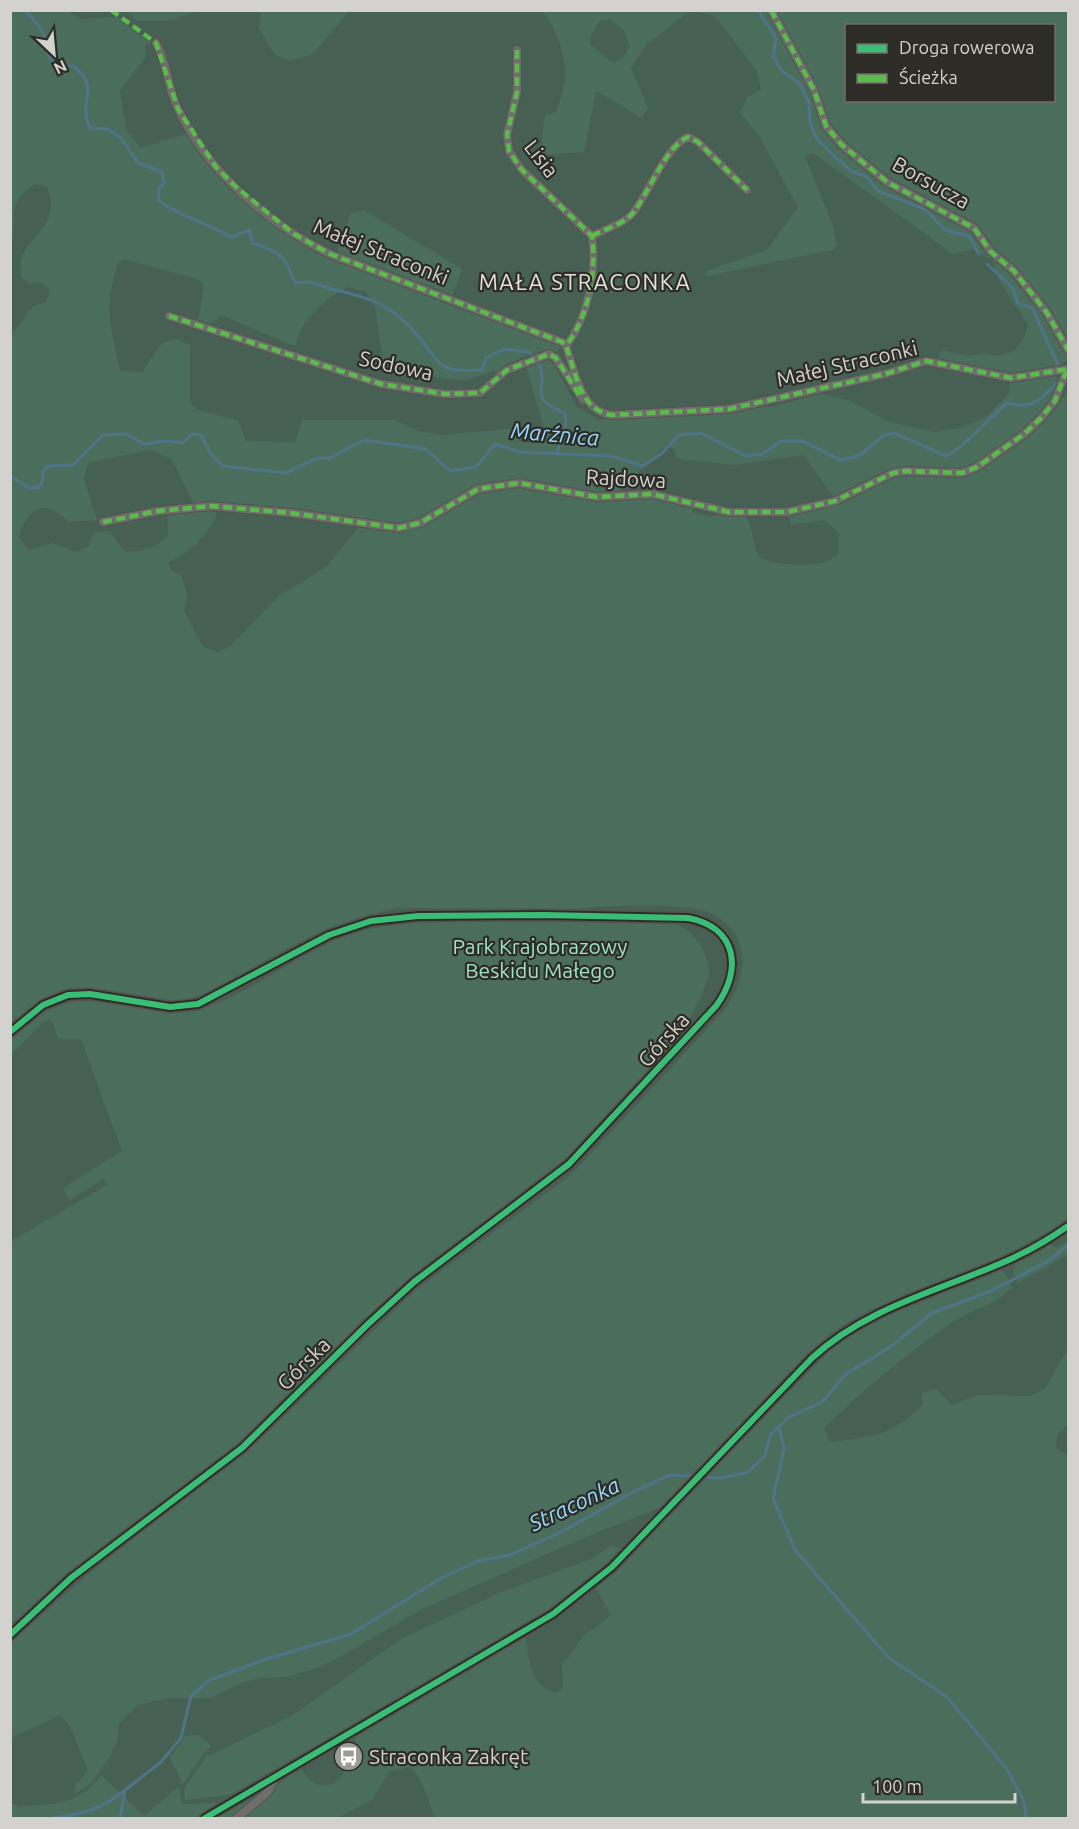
<svg xmlns="http://www.w3.org/2000/svg" width="1079" height="1829" viewBox="0 0 1079 1829" font-family="Ubuntu,sans-serif">
  <style>
    .green { fill: #476054; fill-rule: evenodd }
    .forest { fill: #4b6e5c; fill-rule: evenodd }
    .lines { fill: none; stroke-linecap: round; stroke-linejoin: round }
    .stream { stroke: #4f7487; stroke-width: 3 }
    .minor-casing { stroke: #545350; stroke-width: 10 }
    .tertiary-casing { stroke: #545350; stroke-width: 13 }
    .minor { stroke: #6d6d6b; stroke-width: 8 }
    .tertiary { stroke: #6d6d6b; stroke-width: 10 }
    .quiet { stroke: #5cbc4b; stroke-width: 4.5; stroke-dasharray: 9 4.5; stroke-linecap: butt }
    .cycleway-casing { stroke: #2d2c26; stroke-width: 10 }
    .cycleway { stroke: #3abd76; stroke-width: 6 }
    .labels { text-anchor: middle; stroke-width: 4.5; stroke-linejoin: round; paint-order: stroke }
    .street-label { font-size: 21px; fill: #d3d2ce; stroke: #2d2c26 }
    .park-label { font-size: 21px; fill: #9de3c1; stroke: #2d2c26 }
    .poi-label { font-size: 21px; fill: #d3d2ce; stroke: #2d2c26; text-anchor: start }
    .neighbourhood-label { font-size: 22px; letter-spacing: 1.5px; fill: #e4e2da; stroke: #2d2c26 }
    .water-label { font-size: 22px; font-style: italic; fill: #96daff; stroke: #2d2c26 }
  </style>
  <rect width="100%" height="100%" fill="#363531"/>
  <path class="green" d="M11 11H1068V1818H11ZM846 26H1054V100H846Z"/>
  <path class="forest" d="M11 11H66L80 19 116 17 150 43 145 44V58L120 90 126 129 140 148 189 133 233 189 310 248 447 304 558 344 560 349 555 353C537 346 511 363 497 373L493 371 468 380 445 379 383 365 375 305 365 291 347 287C325 300 301 319 295 346L221 315 209 326 198 323 204 286 200 280 124 259 118 263C103 307 111 327 120 371L142 372 162 343 175 339 190 345V402L196 409 238 421 246 441 295 442 302 420H394L418 431 442 435 511 429 520 442 538 443 546 435 526 365 546 359 553 363 577 407 598 420 729 411 774 406 821 394 848 400 890 422 934 432 961 428 987 416 1009 394 1010 382 1056 376 1060 384C1044 414 995 463 961 470 938 475 915 464 892 471 872 478 854 490 834 498L804 455 735 465 678 459 673 448H662L618 493C580 501 543 477 504 481 486 484 467 490 452 500 434 511 421 524 398 526L227 503H193L172 459 150 450 88 463 84 479 97 520 68 522C47 497 26 508 19 537L28 550 52 543 76 552 88 547 95 532 109 531 125 552C142 551 157 549 168 535L167 512 213 510 217 515C206 536 191 553 168 562L171 571 181 575 187 594 184 611 202 646 218 652 229 647 279 596 326 567 359 527 410 529 466 497 505 486H534L597 499 653 498 690 506 694 513 711 517 718 514 746 517C754 530 752 542 757 553 764 567 812 566 826 562 830 561 834 557 838 554L839 533 824 520 791 525 789 515 837 503 896 475 908 473 944 477 963 475 979 468 1025 436 1068 392V1220C1045 1235 1022 1249 996 1260 939 1285 880 1299 828 1335L664 1506 593 1534 422 1609 335 1660 311 1670 285 1677 260 1678 244 1682 211 1698H168L138 1705 119 1723 117 1741 110 1757 90 1784 75 1794V1786L88 1770 69 1724 60 1715 11 1738V1642L86 1576 268 1432 416 1290 572 1174 722 1013C749 978 755 930 705 911 682 903 602 905 576 909L398 908C354 916 315 933 277 954 245 971 213 997 176 1001 111 992 62 971 11 1025L10 337 33 306 46 302 50 290 39 282 31 284 22 278C10 238 66 234 47 187L34 184C4 205 19 217 11 245Z
    M127 11H198L167 21H136Z
    M261 11V10L349 11 313 54 290 61 274 54 259 28Z
    M543 11H690L647 44 631 68 648 108 642 118 596 91 584 152 540 155 545 115 556 112C572 74 565 44 543 11ZM610 20 623 29 630 46 624 57 613 63 590 44 591 35 600 21Z
    M693 11H1068V360C1032 386 977 368 938 359V354L943 350 968 356 985 353 1000 356 1014 351 1024 338 1028 325 1000 282 992 260 972 249 953 254 813 153 805 157 832 223 837 246 832 250 707 276 706 271 767 250 798 207 759 136 740 113 748 97 761 90 757 71 715 16ZM846 26H1054V100H846Z
    M364 210 462 269 452 296 340 254 338 250 351 213Z
    M610 920 678 924 691 933 701 946 707 959 709 975 702 994 676 1044 561 1164 412 1278 363 1321 238 1444 68 1575 11 1629V1241L107 1185 104 1179 69 1200 63 1188 122 1151 81 1039H58L53 1023 49 1020 42 1023 11 1055V1039C61 990 83 999 148 1009 164 1012 181 1015 197 1010 249 996 298 952 352 934 391 921 433 922 474 922 519 921 565 921 610 920Z
    M1068 1241V1255L1018 1283 1013 1271 1016 1263 1048 1245 1057 1247Z
    M1001 1270 1006 1274 1012 1287C997 1306 968 1310 949 1324 904 1356 863 1390 824 1428L830 1442C875 1436 887 1438 922 1406V1393L936 1389 952 1405 978 1395 1030 1396 1045 1389 1068 1349V1425L1058 1433 1056 1447 1068 1457V1818H435L421 1780 410 1767 390 1771 372 1800 338 1818H241C261 1801 279 1781 301 1768 306 1777 311 1784 321 1785 346 1789 351 1753 357 1736L526 1636C529 1661 529 1685 556 1693L563 1688 562 1664C571 1656 574 1649 580 1640 588 1629 604 1626 610 1613L596 1588 837 1343 857 1329 892 1313Z
    M611 1546 621 1548 602 1569 552 1610 230 1795 185 1800 184 1789 206 1757 293 1715 401 1639 502 1592 591 1559Z
    M199 1735 211 1746 203 1754 183 1784 170 1758 185 1736Z
    M101 1775 144 1816 177 1788 180 1789 182 1804 217 1803 218 1806 197 1818H11V1803L19 1807C54 1803 79 1807 101 1775Z
    M265 1788V1791L234 1818H213Z"/>
  <g class="lines">
    <path class="stream" d="M24 10C32 17 41 28 45 38 49 53 45 55 59 68L73 66C102 88 77 100 90 128L108 129 121 138 138 163 162 172 164 184 159 188V201C180 216 208 224 231 237L250 230 252 243C265 246 282 253 288 266 291 273 291 277 296 283 318 280 316 286 336 290 374 299 392 305 418 336 426 345 433 358 442 365 451 372 471 371 482 370L486 358 504 349 529 352C553 374 535 390 544 401 549 406 559 410 565 414L566 425 557 452
      M758 10 776 38 773 57 783 72 799 83 809 103 810 123 817 139 835 157 851 171 866 176 878 191 925 209 945 230 969 236 979 254
      M987 264 1013 288 1018 303 1032 308 1060 369
      M10 476 29 488H38L42 483 43 471 49 466 73 465 103 435 127 434 144 444 167 441 183 443 192 434 201 435 211 454 223 466 286 473 315 459 330 458 364 440 426 449 450 471 476 467 495 444 520 452 611 456 643 466 662 453 679 435 701 433 746 456 762 454 782 441H803L840 460 859 456 884 435 894 433 946 456C966 446 988 419 1007 403 1035 411 1040 398 1060 380
      M779 1427 784 1449 773 1498 795 1550 889 1658 947 1697 1006 1768 1023 1799 1027 1818
      M701 1477 721 1478 748 1472 765 1456 770 1435 789 1417 822 1402 846 1374 890 1347 932 1313 991 1291 1048 1261 1068 1245
      M53 1818C81 1815 102 1809 125 1790
      M120 1818 125 1790 161 1762 181 1738 191 1696 210 1680 266 1659 351 1634 443 1577 478 1561 510 1555 563 1531 631 1493 670 1475 695 1476"/>
    <defs>
      <path id="minor" d="M771 10 814 90 826 126 842 145 887 182 974 228 991 252 1014 271 1047 313 1068 350
        M156 43C168 63 167 88 178 109 208 172 268 224 330 254L562 342 566 346C576 373 580 411 612 415L729 409 885 374 926 361 1011 378 1068 369
        M517 50V92L507 135 509 151 522 170 592 236C597 273 588 317 566 346
        M592 236C605 229 624 224 633 213 649 193 665 147 688 137L698 142 747 190
        M169 316 381 384 445 394 480 393 507 370 549 354 556 358 583 400
        M103 522 158 511 211 506 291 513 399 528 420 523 478 489 519 483 597 497 652 494 729 512H787L835 501 893 473 906 471 962 473 977 467 1023 435 1040 419 1055 401 1067 369
        M237 1818 268 1792 275 1777"/>
      <path id="tertiary" d="M10 1032 43 1005 68 995 90 994 170 1007 198 1004 329 935 371 921 418 916 543 915 688 918C737 927 743 970 716 1006L569 1164 414 1282 367 1325 242 1448 71 1578 10 1635
        M205 1818 553 1614 612 1567 812 1358C866 1308 938 1291 1004 1262 1027 1252 1048 1240 1068 1226"/>
    </defs>
    <use href="#minor" class="minor-casing"/>
    <use href="#tertiary" class="tertiary-casing"/>
    <use href="#minor" class="minor"/>
    <use href="#tertiary" class="tertiary"/>
    <path class="quiet" d="M111 10 156 43 178 109 216 167 236 187 294 234 330 254 562 342 566 346C576 373 580 411 612 415L729 409 885 374 926 361 1011 378 1068 369
      M771 10 814 90 826 126 842 145 887 182 974 228 991 252 1014 271 1047 313 1068 350
      M517 50V92L507 135 509 151 522 170 592 236C597 273 588 317 566 346
      M592 236C605 229 624 224 633 213 649 193 665 147 688 137L698 142 747 190
      M169 316 381 384 445 394 480 393 507 370 549 354 556 358 581 398
      M103 522 158 511 211 506 291 513 399 528 420 523 478 489 519 483 597 497 652 494 729 512H787L835 501 893 473 906 471 962 473 977 467 1023 435 1040 419 1055 401 1067 369"/>
    <defs>
      <path id="cycleway" d="M10 1032 43 1005 68 995 90 994 170 1007 198 1004 329 935 371 921 418 916 543 915 688 918C737 927 743 970 716 1006L569 1164 414 1282 367 1325 242 1448 71 1578 10 1635
        M205 1818 553 1614 612 1567 812 1358C866 1308 938 1291 1004 1262 1027 1252 1048 1240 1068 1226"/>
    </defs>
    <use href="#cycleway" class="cycleway-casing"/>
    <use href="#cycleway" class="cycleway"/>
  </g>
  <defs>
    <symbol id="bus-disc" viewBox="-11 -11 22 22"><circle r="9.5" fill="#9c9b97" stroke="#2d2c26"/><path d="M-5-6H5V4H4V6H2V4H-2V6H-4V4H-5ZM-3.5-4V0h7V-4ZM-3.5 1.2v1.5H-2V1.2ZM2 1.2v1.5H3.5V1.2Z" fill="#fff"/></symbol>
  </defs>
  <g fill-rule="evenodd">
    <use href="#bus-disc" x="332" y="1740" width="33" height="33"/>
  </g>
  <g class="labels">
    <g class="street-label">
      <text transform="translate(541 159) rotate(52)" y="7">Lisia</text>
      <text transform="translate(931 183) rotate(29)" y="7">Borsucza</text>
      <text transform="translate(381 252) rotate(22)" y="7">Małej Straconki</text>
      <text transform="translate(847 364) rotate(-13)" y="7">Małej Straconki</text>
      <text transform="translate(396 366) rotate(12)" y="7">Sodowa</text>
      <text transform="translate(626 479) rotate(3)" y="7">Rajdowa</text>
      <text transform="translate(664 1040) rotate(-48)" y="7">Górska</text>
      <text transform="translate(304 1364) rotate(-45)" y="7">Górska</text>
    </g>
    <g class="park-label">
      <text x="540" y="954">Park Krajobrazowy<tspan x="540" dy="24">Beskidu Małego</tspan></text>
    </g>
    <g class="poi-label">
      <text x="369" y="1764">Straconka Zakręt</text>
    </g>
    <g class="neighbourhood-label">
      <text x="585" y="290">MAŁA STRACONKA</text>
    </g>
    <g class="water-label">
      <text transform="translate(555 434) rotate(5)" y="8">Marźnica</text>
      <text transform="translate(574 1504) rotate(-25)" y="8">Straconka</text>
    </g>
  </g>
  <rect width="1079" height="1829" fill="none" stroke="#d3d2ce" stroke-width="24"/>
  <rect x="845" y="24" width="210" height="78" fill="#2d2c26" stroke="#6f6e69" stroke-width="1.5"/>
  <rect x="857" y="44" width="30" height="9" fill="#3abd76" stroke="#6f6e69" stroke-width="1.5"/>
  <text x="899" y="54" font-size="18" fill="#d3d2ce">Droga rowerowa</text>
  <rect x="857" y="74" width="30" height="9" fill="#5cbc4b" stroke="#6f6e69" stroke-width="1.5"/>
  <text x="899" y="84" font-size="18" fill="#d3d2ce">Ścieżka</text>
  <g transform="translate(54 54) rotate(154)" stroke="#2d2c26" stroke-width="4.5" paint-order="stroke">
  <path d="M0-4.5L10 22L0 15L-10 22Z" fill="#d3d2ce"/>
  <text y="-9" font-size="16" font-weight="bold" text-anchor="middle" fill="#d3d2ce">N</text>
  </g>
  <path d="M863 1793v9h152v-9" fill="none" stroke="#d3d2ce" stroke-width="3"/>
  <text x="872" y="1793" font-size="18" fill="#d3d2ce" stroke="#2d2c26" stroke-width="4.5" paint-order="stroke">100 m</text>
</svg>
